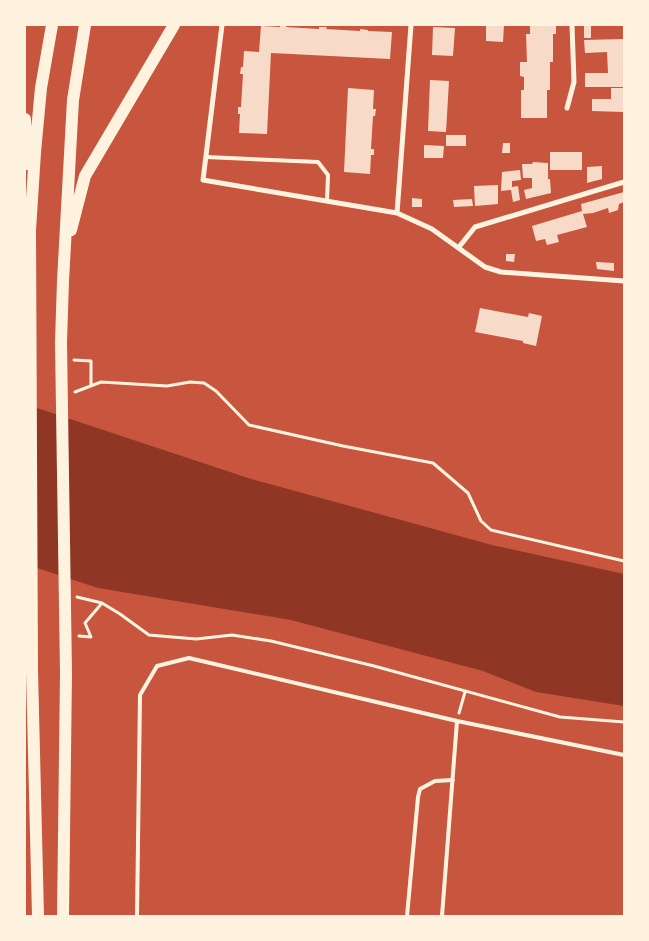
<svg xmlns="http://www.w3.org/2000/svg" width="649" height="941" viewBox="0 0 649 941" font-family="'Titillium Web',sans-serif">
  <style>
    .water { fill: #8f3625 }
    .building { fill: #f7dbc8 }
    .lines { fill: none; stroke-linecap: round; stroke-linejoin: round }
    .path { stroke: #fff3e0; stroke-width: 3 }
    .service { stroke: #fff3e0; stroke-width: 4 }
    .minor { stroke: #fff3e0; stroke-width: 5 }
    .trunk { stroke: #fff3e0; stroke-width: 12 }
  </style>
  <rect width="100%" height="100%" fill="#c8553d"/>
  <path class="water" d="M25 404 248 478 492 545 624 574V706L536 692 483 671 291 620 98 588 25 564Z"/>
  <path class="building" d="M280 25H287L286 27 319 29V27H327L326 29 360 31V29L368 30V31L392 32 390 59 271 53 267 134 239 133 240 114H238V107H241L243 74H240L241 67H243L244 51 259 52 261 26 280 27Z
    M486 25H504L503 42 486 41Z
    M530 25H556V34H553V62H550V90H547V118H521V90H524V77L520 76V62H527L526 34H530Z
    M584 26H591V38H584Z
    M433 27 455 28 453 56 432 55Z
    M623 39V87H585V73H608L607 52 585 53 584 40Z
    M430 80 449 81 446 132 428 131Z
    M348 88 374 90 373 109H376L375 116H373L371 149H374V155H371L370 174 344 172Z
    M611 88H623V112L592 111V99H611Z
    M446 135H466V146H446Z
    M503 143H510V153H502Z
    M424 145 444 146 443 158H424Z
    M550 152H582V170H550Z
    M533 162 548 163V179H550L551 193 526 199 524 190 532 188V178H523L522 164H532Z
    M602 166V179L587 183V167Z
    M520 170 521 180 512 181V187L518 186 520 200 513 202 511 190 501 191 502 172Z
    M498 185V204L475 206 474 186Z
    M624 192V202L619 204 618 210 609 213 608 208 593 213 583 214 587 227 557 235 559 242 547 245 545 239 536 241 532 226 582 211 581 204Z
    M412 198 422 199V207H412Z
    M472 199 473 206 454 207 453 200Z
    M506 254H515L514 262 506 261Z
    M596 262 614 263V271L597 269Z
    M480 308 528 317 529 313 542 316 536 346 523 343V341L475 332Z"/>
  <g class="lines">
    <path class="path" d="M74 360 91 361V385
      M75 392 101 382 167 386 190 382 204 383 216 391 249 425 343 446 433 463 468 493 481 521 491 530 624 561
      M77 597 102 603 120 614 149 635 196 639 232 635 271 641 374 666 560 717 624 722
      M79 636 91 637 85 623 102 603
      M459 713 465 692"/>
    <path class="service" d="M206 157 318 162 328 175 327 201
      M137 916 140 695 157 666 189 658 457 721 624 755
      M407 916 418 797 420 789 435 781 453 780
      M442 916 457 721"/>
    <path class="minor" d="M222 25 203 180 397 213 432 229 485 267 501 272 624 281
      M567 108 574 82 572 25
      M397 213 411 25
      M459 247 475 227 624 182"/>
    <path class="trunk" d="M25 119 27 164
      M71 230 85 176 174 25
      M38 916 32 671 30 230 35 152 41 88 52 25
      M63 916 66 673 61 342 63 281 73 100 85 25"/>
  </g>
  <rect width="649" height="941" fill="none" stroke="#fff3e0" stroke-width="52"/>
</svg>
